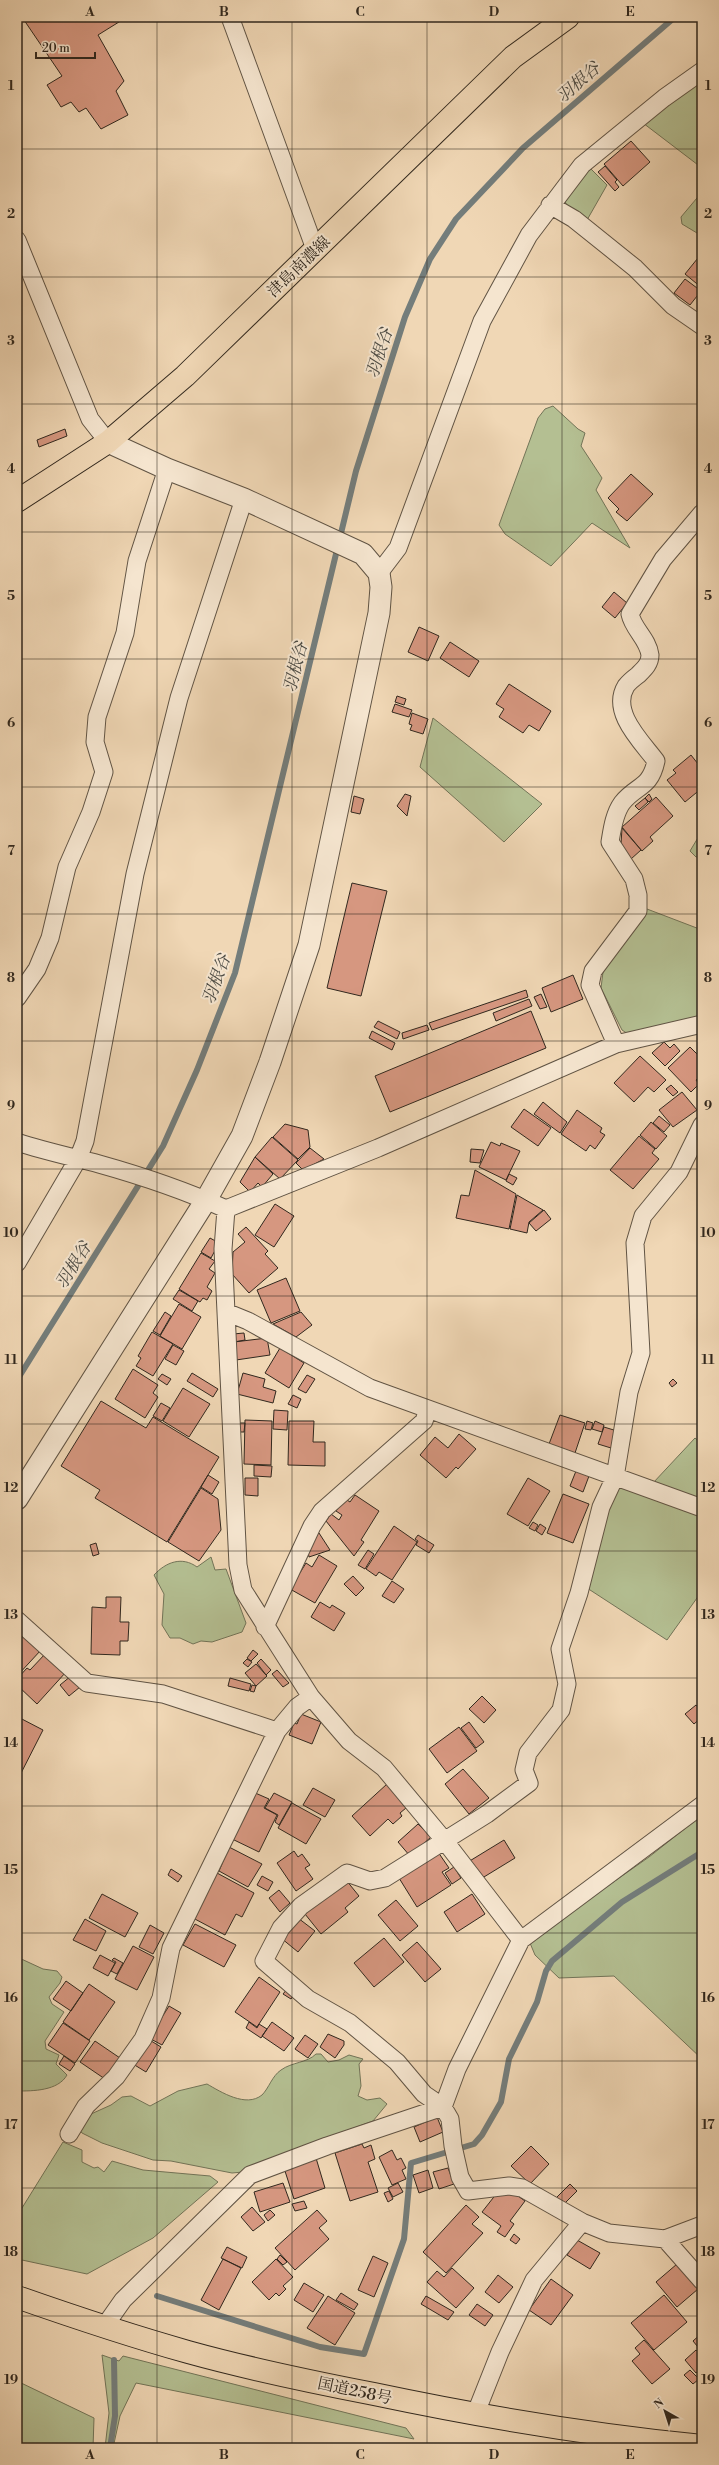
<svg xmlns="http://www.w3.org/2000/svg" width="719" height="2465" viewBox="0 0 719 2465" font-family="'Libre Bodoni','Noto Serif JP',serif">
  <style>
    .green { fill: #b4bf92; stroke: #727458 }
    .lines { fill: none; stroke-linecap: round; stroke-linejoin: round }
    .stream { stroke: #747d7b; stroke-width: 6 }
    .building { fill: #d69780; stroke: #31281e }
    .minor-casing { stroke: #615444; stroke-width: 19 }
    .tertiary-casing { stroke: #615444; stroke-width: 23 }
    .primary-casing { stroke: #31281e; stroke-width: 24 }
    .trunk-casing { stroke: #31281e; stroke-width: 24 }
    .minor { stroke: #f5e5cf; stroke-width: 17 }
    .tertiary { stroke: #f5e5cf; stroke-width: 21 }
    .primary { stroke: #f0d7b5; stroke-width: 22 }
    .trunk { stroke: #f0d7b5; stroke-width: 22 }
    .grid { fill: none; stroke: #31281e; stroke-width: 1; stroke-opacity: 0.55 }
    .labels { text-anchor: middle; stroke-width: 4; stroke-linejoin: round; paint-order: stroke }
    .street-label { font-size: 16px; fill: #31281e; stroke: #f5e5cf }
    .water-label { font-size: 17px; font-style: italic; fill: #4d4c45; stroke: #f5e5cf }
    .neatline { fill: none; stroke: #31281e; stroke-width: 1.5 }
    .grid-label { font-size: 13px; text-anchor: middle; font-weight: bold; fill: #31281e }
  </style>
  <rect width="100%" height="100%" fill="#f0d7b5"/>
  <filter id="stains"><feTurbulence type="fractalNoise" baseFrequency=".005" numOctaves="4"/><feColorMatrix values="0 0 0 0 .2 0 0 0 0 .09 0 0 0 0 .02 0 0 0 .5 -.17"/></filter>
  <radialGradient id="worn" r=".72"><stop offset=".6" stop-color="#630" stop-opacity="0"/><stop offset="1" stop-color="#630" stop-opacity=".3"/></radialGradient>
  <path class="green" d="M702 78V168L643 123Z
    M588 166 607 185 587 220 568 208 563 197Z
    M702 192V236L682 224 681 217Z
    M553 406 578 429 585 433 581 446 602 478 596 490 630 548 592 523 551 566 505 534 499 525 538 418 545 409Z
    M433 718 542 804 504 842 420 767Z
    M702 831V857H696L690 851Z
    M647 909 702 930V1018L628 1034 622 1030 601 988 603 972Z
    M695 1438 702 1444V1501L653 1483Z
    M619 1485 702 1516V1591L667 1640 587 1588 603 1510Z
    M211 1557 215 1570 226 1569 246 1623 242 1632 212 1642 201 1641 193 1644 180 1638H170L162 1625 164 1594 154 1575C166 1562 182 1556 197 1567Z
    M702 1815V2059L614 1976 559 1978 535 1955 530 1943 539 1934 649 1857Z
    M17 1957 43 1969 57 1971 62 1977 60 1983 49 1997 52 2004 64 2012 45 2041 46 2049 59 2055 56 2064 67 2075C58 2091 33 2091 17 2091Z
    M316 2054H321L328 2062 339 2060 349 2055 363 2059 359 2064 361 2086 358 2096 367 2100 380 2098 387 2104 373 2121 255 2164 243 2172 232 2173 171 2161 153 2160 102 2143 82 2133 78 2128 91 2114 111 2105 122 2097 131 2096 150 2106 178 2091 207 2084C221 2092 246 2108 262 2095 269 2088 272 2076 281 2070 292 2062 307 2063 316 2054Z
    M63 2142 82 2150V2162L94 2168 98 2167 104 2172 112 2161 143 2170 210 2176 218 2182 153 2238 87 2274 22 2260 17 2256V2216Z
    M102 2355 119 2361 123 2356 406 2428 414 2439 136 2383 120 2416 113 2448H105L109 2413Z
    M17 2381 94 2418 93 2448H17Z"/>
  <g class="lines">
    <path class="stream" d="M17 1380 163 1146 197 1070 235 973 356 471 405 317 430 259 456 219 523 148 675 17
      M157 2296 320 2347 364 2354 404 2239 411 2163 474 2144 482 2135 501 2102 509 2059 537 2002 546 1971 552 1961 622 1902 702 1852
      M110 2448 115 2416 114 2360"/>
  </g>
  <path class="building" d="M29 17H127L98 35 124 81 116 91 128 115 101 129 86 108 79 112 71 102 61 107 47 85 62 76 24 20Z
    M631 141 650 162 623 186 604 164Z
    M605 166 617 180 615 182 619 187 615 191 598 172Z
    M702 253V288L685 274Z
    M685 279 701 291 690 305 674 293Z
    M65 429 67 436 39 447 37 440Z
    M631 474 653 494 627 521 616 512 619 509 608 498Z
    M614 592 627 603 615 618 602 607Z
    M419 627 439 636 428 661 408 652Z
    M450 642 479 661 469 677 440 658Z
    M509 684 551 711 539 731 529 725 523 733 499 717 504 709 496 704Z
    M397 696 406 699 404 705 395 702Z
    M395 704 412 710 409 717 392 712Z
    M412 713 428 719 423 734 410 730 412 725 409 724Z
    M691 755 702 769V788L685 802 667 780 676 773 673 770Z
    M405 794 411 796 407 816 397 806Z
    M649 794 652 799 649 802 645 798Z
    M354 796 364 799 360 814 351 812Z
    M656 797 673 816 650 837 653 841 642 851 622 827Z
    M645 798 648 802 639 810 635 806Z
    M622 828 641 850 631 859 621 844Z
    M352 883 387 891 361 996 327 988Z
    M573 975 583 999 551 1012 542 988Z
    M526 990 528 997 432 1030 429 1023Z
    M541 994 547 1007 540 1009 534 997Z
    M529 999 532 1006 496 1021 493 1013Z
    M531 1011 546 1048 390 1112 375 1076Z
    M378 1021 400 1032 397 1039 374 1027Z
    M427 1025 429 1030 403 1039 402 1033Z
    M372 1031 395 1043 392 1050 369 1038Z
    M664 1042 670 1048 674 1044 680 1051 665 1066 652 1053Z
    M690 1047 702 1059V1074L696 1080 699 1084 691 1092 668 1068Z
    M640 1056 666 1080 654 1092 648 1087 634 1102 614 1083Z
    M671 1085 678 1092 673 1096 666 1089Z
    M682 1092 697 1110 673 1127 659 1110Z
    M543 1102 567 1122 560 1133 534 1114Z
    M524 1109 551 1128 538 1146 511 1127Z
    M577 1110 602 1128 600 1132 605 1135 595 1149 590 1145 586 1151 561 1134Z
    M659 1116 670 1125 664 1132 653 1123Z
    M651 1122 667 1136 656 1149 640 1135Z
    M285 1124 308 1130 310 1147 298 1159 273 1137Z
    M639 1136 655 1149 652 1153 659 1159 633 1189 610 1170Z
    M272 1137 298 1160 280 1179 255 1157Z
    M491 1142 500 1146 501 1143 520 1151 506 1180 479 1167Z
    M310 1148 324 1159 303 1170 296 1163Z
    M471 1149 484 1150 480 1163 470 1162Z
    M255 1157 273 1174 262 1187 258 1183 250 1192 240 1182Z
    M475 1170 516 1194 509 1229 456 1218 461 1195 469 1196Z
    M509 1174 517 1178 513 1185 506 1181Z
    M517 1195 543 1210 529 1222 527 1233 510 1229Z
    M275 1204 294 1216 274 1247 255 1235Z
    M544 1210 551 1219 536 1231 529 1223Z
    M246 1227 268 1251 265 1254 278 1268 249 1293 232 1274 233 1252 245 1242 238 1234Z
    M210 1238 219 1243 211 1258 201 1252Z
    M201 1253 215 1261 209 1269 215 1273 207 1287 212 1291 207 1300 203 1298 200 1302 179 1289Z
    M286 1278 300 1311 271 1323 257 1290Z
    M179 1290 198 1301 192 1311 173 1299Z
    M179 1304 201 1317 182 1349 160 1336Z
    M165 1312 171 1316 160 1335 153 1331Z
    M301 1312 312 1325 296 1337 273 1324Z
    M152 1332 173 1344 153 1376 136 1366 141 1358 138 1356Z
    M244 1333 245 1340 234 1342 233 1334Z
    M267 1338 270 1355 236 1360 234 1342Z
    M173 1345 184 1351 176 1365 165 1359Z
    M280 1348 304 1363 289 1388 265 1373Z
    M133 1369 158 1385 153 1393 158 1397 145 1418 115 1399Z
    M192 1373 218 1389 213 1397 187 1381Z
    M243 1373 265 1379 263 1387 276 1391 273 1403 237 1394Z
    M162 1374 171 1379 167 1385 158 1379Z
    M307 1375 315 1379 306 1393 298 1389Z
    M673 1379 677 1383 672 1387 669 1383Z
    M183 1388 210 1404 189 1437 163 1421Z
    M293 1395 301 1399 297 1408 288 1404Z
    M101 1401 146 1428 153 1417 219 1457 167 1542 95 1498 100 1490 61 1466Z
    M161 1403 170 1408 162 1421 153 1416Z
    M274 1410 288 1411 287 1430 273 1429Z
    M560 1415 585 1423 575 1453 549 1444Z
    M245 1420 272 1421 271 1465 244 1464Z
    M289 1421H314L313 1442H325V1466L288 1465Z
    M587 1421 593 1423 591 1430 585 1429Z
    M595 1421 604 1425 602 1432 592 1429Z
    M239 1423H245L244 1432H239Z
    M604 1427 617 1431 611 1448 598 1444Z
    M459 1434 476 1449 458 1469 456 1467 446 1478 420 1455 435 1437 448 1448Z
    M254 1465 272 1466 271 1477 254 1476Z
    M576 1471 589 1476 583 1492 570 1486Z
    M208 1475 219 1482 212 1494 201 1487Z
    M245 1478H258V1496L245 1495Z
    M528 1478 550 1491 528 1526 507 1514Z
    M201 1488 218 1499 221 1530 199 1561 168 1542Z
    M563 1494 589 1504 573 1543 547 1533Z
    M355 1495 379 1511 361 1540 364 1542 354 1556 326 1521 331 1514 339 1520 342 1515 336 1511 344 1498 350 1502Z
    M533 1522 538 1525 535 1531 529 1528Z
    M540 1524 546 1528 542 1535 536 1531Z
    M394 1526 417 1542 392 1580 379 1572 376 1576 366 1569Z
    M319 1533 330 1550 309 1557 308 1552 314 1535Z
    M418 1535 434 1545 429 1553 416 1545 418 1541 415 1539Z
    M96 1543 99 1554 93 1556 90 1545Z
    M368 1550 374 1554 365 1569 358 1565Z
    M319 1555 337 1566 315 1603 290 1589 306 1563 312 1567Z
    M353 1576 364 1588 356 1596 344 1584Z
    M392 1581 404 1589 394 1603 382 1596Z
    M106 1597H121L120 1622H129L128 1641H120V1655L91 1654 92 1607 106 1608Z
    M320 1602 330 1608 332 1605 345 1613 334 1631 311 1617Z
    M17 1628 41 1650 17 1676Z
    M253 1650 258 1654 251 1661 247 1658Z
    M46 1653 66 1672 37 1704 17 1685V1679L27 1668 30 1670Z
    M247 1659 252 1662 248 1667 243 1663Z
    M261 1659 271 1670 266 1675 257 1663Z
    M256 1664 267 1676 256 1686 245 1673Z
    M277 1670 289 1683 283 1687 272 1674Z
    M71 1676 80 1687 69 1696 60 1685Z
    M230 1678 251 1684 249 1691 228 1686Z
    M252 1685 256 1686 254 1692 250 1691Z
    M482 1696 496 1710 484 1723 469 1709Z
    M696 1705 702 1712V1717L694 1724 685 1714Z
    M301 1714 321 1722 312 1744 289 1735 294 1723 297 1724Z
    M18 1717 43 1730 17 1781V1719Z
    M469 1722 484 1742 476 1748 461 1728Z
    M459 1727 477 1751 447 1773 429 1749Z
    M463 1769 489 1798 469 1814 445 1784Z
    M387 1784 406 1808 400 1813 402 1816 393 1824 388 1819 370 1836 352 1816Z
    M313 1788 335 1800 325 1817 303 1805Z
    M253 1792 269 1799 264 1808 277 1815 259 1852 230 1838Z
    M274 1793 292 1802 279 1825 275 1822 278 1815 265 1808Z
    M292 1803 321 1819 306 1844 278 1828Z
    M418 1824 431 1837 410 1856 398 1842Z
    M504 1840 515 1858 479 1880 468 1862Z
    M229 1847 262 1864 248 1887 219 1871Z
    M294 1851 298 1857 302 1854 310 1865 305 1868 313 1879 296 1891 277 1863Z
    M438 1852 449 1868 442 1872 451 1885 417 1907 399 1878Z
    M454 1867 461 1878 452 1884 445 1873Z
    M171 1869 182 1876 178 1882 168 1875Z
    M217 1873 254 1893 242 1917 236 1914 225 1935 193 1918Z
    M262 1876 273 1882 268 1891 257 1885Z
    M346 1880 359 1896 345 1908 348 1912 321 1934 305 1914Z
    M279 1890 290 1903 280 1912 269 1898Z
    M102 1894 138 1913 125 1937 89 1918Z
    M472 1894 485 1914 457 1932 444 1912Z
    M396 1900 418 1926 400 1941 378 1915Z
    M298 1918 315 1931 298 1952 281 1938Z
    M85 1919 106 1931 96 1951 73 1940Z
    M195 1924 236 1945 224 1967 183 1945Z
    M150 1925 164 1933 153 1954 139 1947Z
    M384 1938 404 1962 374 1987 354 1963Z
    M417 1942 441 1969 425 1982 402 1955Z
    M133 1946 154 1957 137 1990 115 1979Z
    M100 1955 115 1963 108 1976 93 1968Z
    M114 1958 123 1963 117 1974 111 1971 116 1962 112 1960Z
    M259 1977 280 1992 257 2027 235 2012Z
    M66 1981 83 1993 71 2011 53 1999Z
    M89 1984 115 2002 89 2040 63 2022Z
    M288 1988 295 1993 291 1999 283 1994Z
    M169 2006 181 2013 162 2045 149 2038Z
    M249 2022 257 2028 259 2024 267 2029 261 2038 246 2028Z
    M272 2022 294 2038 284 2051 262 2036Z
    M63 2023 90 2041 75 2063 48 2045Z
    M328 2034 344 2041V2045L335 2058 320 2047Z
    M305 2035 318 2044 308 2058 295 2049Z
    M148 2039 161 2047 146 2072 133 2064Z
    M95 2041 120 2058 105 2079 80 2062Z
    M64 2056 75 2064 70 2071 59 2064Z
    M437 2117 443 2132 420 2142 414 2127Z
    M362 2144 364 2148 371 2145 375 2159 368 2162 378 2192 350 2201 335 2153Z
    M531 2146 549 2164 530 2184 511 2166Z
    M392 2150 397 2160 401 2158 406 2168 402 2170 406 2179 392 2185 379 2157Z
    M316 2158 325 2188 294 2199 284 2168Z
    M448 2168 454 2184 439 2189 433 2172Z
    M428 2170 433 2188 419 2193 413 2175Z
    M283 2183 290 2202 260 2212 254 2192Z
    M398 2183 403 2192 393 2197 388 2188Z
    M570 2184 577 2191 562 2206 555 2199Z
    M389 2191 393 2199 388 2202 384 2193Z
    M511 2191 525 2201 510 2221 514 2224 505 2237 497 2232 501 2226 482 2212 497 2193Z
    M304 2201 307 2208 295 2211 292 2204Z
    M466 2205 479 2217 472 2224 483 2233 446 2273 423 2252Z
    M252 2207 265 2222 253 2231 241 2217Z
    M270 2210 275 2215 268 2221 264 2215Z
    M317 2210 327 2221 319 2228 329 2239 295 2270 275 2248Z
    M514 2234 520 2239 516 2244 510 2240Z
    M577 2240 600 2253 590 2269 567 2255Z
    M227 2247 247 2257 242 2268 221 2258Z
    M280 2255 287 2262 283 2265 277 2259Z
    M373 2256 388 2263 374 2297 358 2290Z
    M223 2259 241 2268 219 2310 201 2300Z
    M276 2259 293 2277 283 2286 286 2289 279 2296 276 2293 269 2300 252 2282Z
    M677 2264 698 2289 677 2307 656 2282Z
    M452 2268 474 2288 456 2308 427 2282 437 2271 444 2277Z
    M498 2275 513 2287 499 2303 485 2292Z
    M551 2279 573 2295 551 2325 529 2310Z
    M304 2283 324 2295 313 2312 294 2300Z
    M341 2293 358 2304 354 2310 336 2300Z
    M664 2295 687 2322 654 2350 631 2323Z
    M328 2296 355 2313 335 2345 307 2328Z
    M426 2296 454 2312 448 2320 421 2304Z
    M477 2304 493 2315 485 2326 469 2315Z
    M702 2333V2352L693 2341Z
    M644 2340 670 2369 652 2384 632 2361 640 2354 635 2348Z
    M696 2350 702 2356V2368L696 2373 685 2360Z
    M690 2370 699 2379 693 2384 684 2375Z"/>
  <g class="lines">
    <defs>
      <path id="minor" d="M230 17 315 249
        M550 205 574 219 635 268 673 306 702 326
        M17 240 90 419 108 442
        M379 573 398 548 482 321 529 235 582 165 664 98 702 71
        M17 998 37 969 50 938 67 867 91 812 104 772 95 742 97 717 125 633 137 561 167 469
        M616 1044 590 985 593 971 638 911V895L634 879 610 842C612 830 614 814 622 803 636 785 650 789 656 761 642 742 610 712 626 686 629 682 634 678 638 675 644 669 650 664 650 655 648 639 633 629 630 614L663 559 702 513
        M17 1142C44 1151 72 1157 99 1164 142 1176 186 1191 226 1209L378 1148 616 1044 702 1024
        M226 1209 223 1249 238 1565 243 1590 311 1697 349 1741 384 1768 444 1840 521 1940
        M17 1263 78 1159 85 1141 135 874 179 698 244 499
        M226 1312 248 1321 370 1388 702 1508
        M17 1620 87 1683 163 1694 277 1731
        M265 1627 312 1526 322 1511 424 1421 428 1409
        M69 2134 86 2106 116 2077 143 2039 161 1998 171 1948 277 1731 297 1707 311 1697
        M582 2222 522 2188 509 2186 468 2191 460 2177 453 2146 450 2119 443 2107 424 2094 397 2062 350 2023 308 1999 264 1961 281 1928 301 1906 347 1873 370 1881 385 1878 487 1814 529 1783 524 1770 528 1753 561 1710 567 1684 560 1649 579 1593 601 1507 615 1477 629 1392 641 1353 635 1243 643 1216 679 1172 702 1125
        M665 2239 702 2281
        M104 2327 123 2300 250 2175 327 2146 443 2107 457 2069 521 1940 702 1805
        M475 2415 500 2352 534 2280 582 2222 609 2233 665 2239 702 2225"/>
      <path id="tertiary" d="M17 1499 206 1200 242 1136 270 1062 309 945 379 613 381 587 379 573 363 554 244 499 167 469 108 442"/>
      <path id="primary" d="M17 501 108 442 185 376 513 57 568 17"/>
      <path id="trunk" d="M17 2297C74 2317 131 2336 188 2352 249 2369 312 2382 374 2394 483 2417 591 2435 702 2446"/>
    </defs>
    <use href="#minor" class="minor-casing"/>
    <use href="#tertiary" class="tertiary-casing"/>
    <use href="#primary" class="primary-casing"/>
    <use href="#trunk" class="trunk-casing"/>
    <use href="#minor" class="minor"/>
    <use href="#tertiary" class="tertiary"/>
    <use href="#primary" class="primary"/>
    <use href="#trunk" class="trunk"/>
  </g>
  <path class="grid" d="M157 17V2448M292 17V2448M427 17V2448M562 17V2448M17 149H702M17 277H702M17 404H702M17 532H702M17 659H702M17 787H702M17 914H702M17 1041H702M17 1169H702M17 1296H702M17 1424H702M17 1551H702M17 1678H702M17 1806H702M17 1933H702M17 2061H702M17 2188H702M17 2316H702"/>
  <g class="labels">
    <g class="street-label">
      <text transform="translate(298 266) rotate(-44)" y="6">津島南濃線</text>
      <text transform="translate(355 2390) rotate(12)" y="6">国道258号</text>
    </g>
    <g class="water-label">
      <text transform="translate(578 82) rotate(-41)" y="6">羽根谷</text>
      <text transform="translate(379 353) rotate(-72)" y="6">羽根谷</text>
      <text transform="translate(295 667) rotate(-76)" y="6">羽根谷</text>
      <text transform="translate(216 979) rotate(-70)" y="6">羽根谷</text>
      <text transform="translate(73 1265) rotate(-58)" y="6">羽根谷</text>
    </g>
  </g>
  <rect width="719" height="2465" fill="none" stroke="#f0d7b5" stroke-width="44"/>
  <g transform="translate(665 2411) rotate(321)" stroke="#f5e5cf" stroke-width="3" paint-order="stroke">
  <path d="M0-3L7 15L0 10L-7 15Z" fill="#31281e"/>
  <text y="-6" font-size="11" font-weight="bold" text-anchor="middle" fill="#31281e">N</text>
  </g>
  <path d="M36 52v6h59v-6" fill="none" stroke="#31281e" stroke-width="2"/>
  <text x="42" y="52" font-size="12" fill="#31281e" stroke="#f5e5cf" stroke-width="3" paint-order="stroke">20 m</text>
  <rect x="22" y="22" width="675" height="2421" class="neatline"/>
  <g class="grid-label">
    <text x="90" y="16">A</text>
    <text x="224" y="16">B</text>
    <text x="360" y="16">C</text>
    <text x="494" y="16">D</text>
    <text x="630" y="16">E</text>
    <text x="11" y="90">1</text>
    <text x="708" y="90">1</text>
    <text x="11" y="218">2</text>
    <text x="708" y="218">2</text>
    <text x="11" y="345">3</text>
    <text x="708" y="345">3</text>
    <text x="11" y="473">4</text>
    <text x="708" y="473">4</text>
    <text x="11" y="600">5</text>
    <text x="708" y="600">5</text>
    <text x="11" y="727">6</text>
    <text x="708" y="727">6</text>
    <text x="11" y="855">7</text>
    <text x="708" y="855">7</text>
    <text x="11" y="982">8</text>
    <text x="708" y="982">8</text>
    <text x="11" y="1110">9</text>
    <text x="708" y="1110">9</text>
    <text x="11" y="1237">10</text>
    <text x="708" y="1237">10</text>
    <text x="11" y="1364">11</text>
    <text x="708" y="1364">11</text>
    <text x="11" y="1492">12</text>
    <text x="708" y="1492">12</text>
    <text x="11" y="1619">13</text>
    <text x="708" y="1619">13</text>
    <text x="11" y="1747">14</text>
    <text x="708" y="1747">14</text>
    <text x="11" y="1874">15</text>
    <text x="708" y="1874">15</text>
    <text x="11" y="2002">16</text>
    <text x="708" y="2002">16</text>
    <text x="11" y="2129">17</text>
    <text x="708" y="2129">17</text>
    <text x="11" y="2256">18</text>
    <text x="708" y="2256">18</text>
    <text x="11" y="2384">19</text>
    <text x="708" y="2384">19</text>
    <text x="90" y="2459">A</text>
    <text x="224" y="2459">B</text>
    <text x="360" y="2459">C</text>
    <text x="494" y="2459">D</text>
    <text x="630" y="2459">E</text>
  </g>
  <rect width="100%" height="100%" filter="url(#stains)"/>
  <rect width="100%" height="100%" fill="url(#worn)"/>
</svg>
